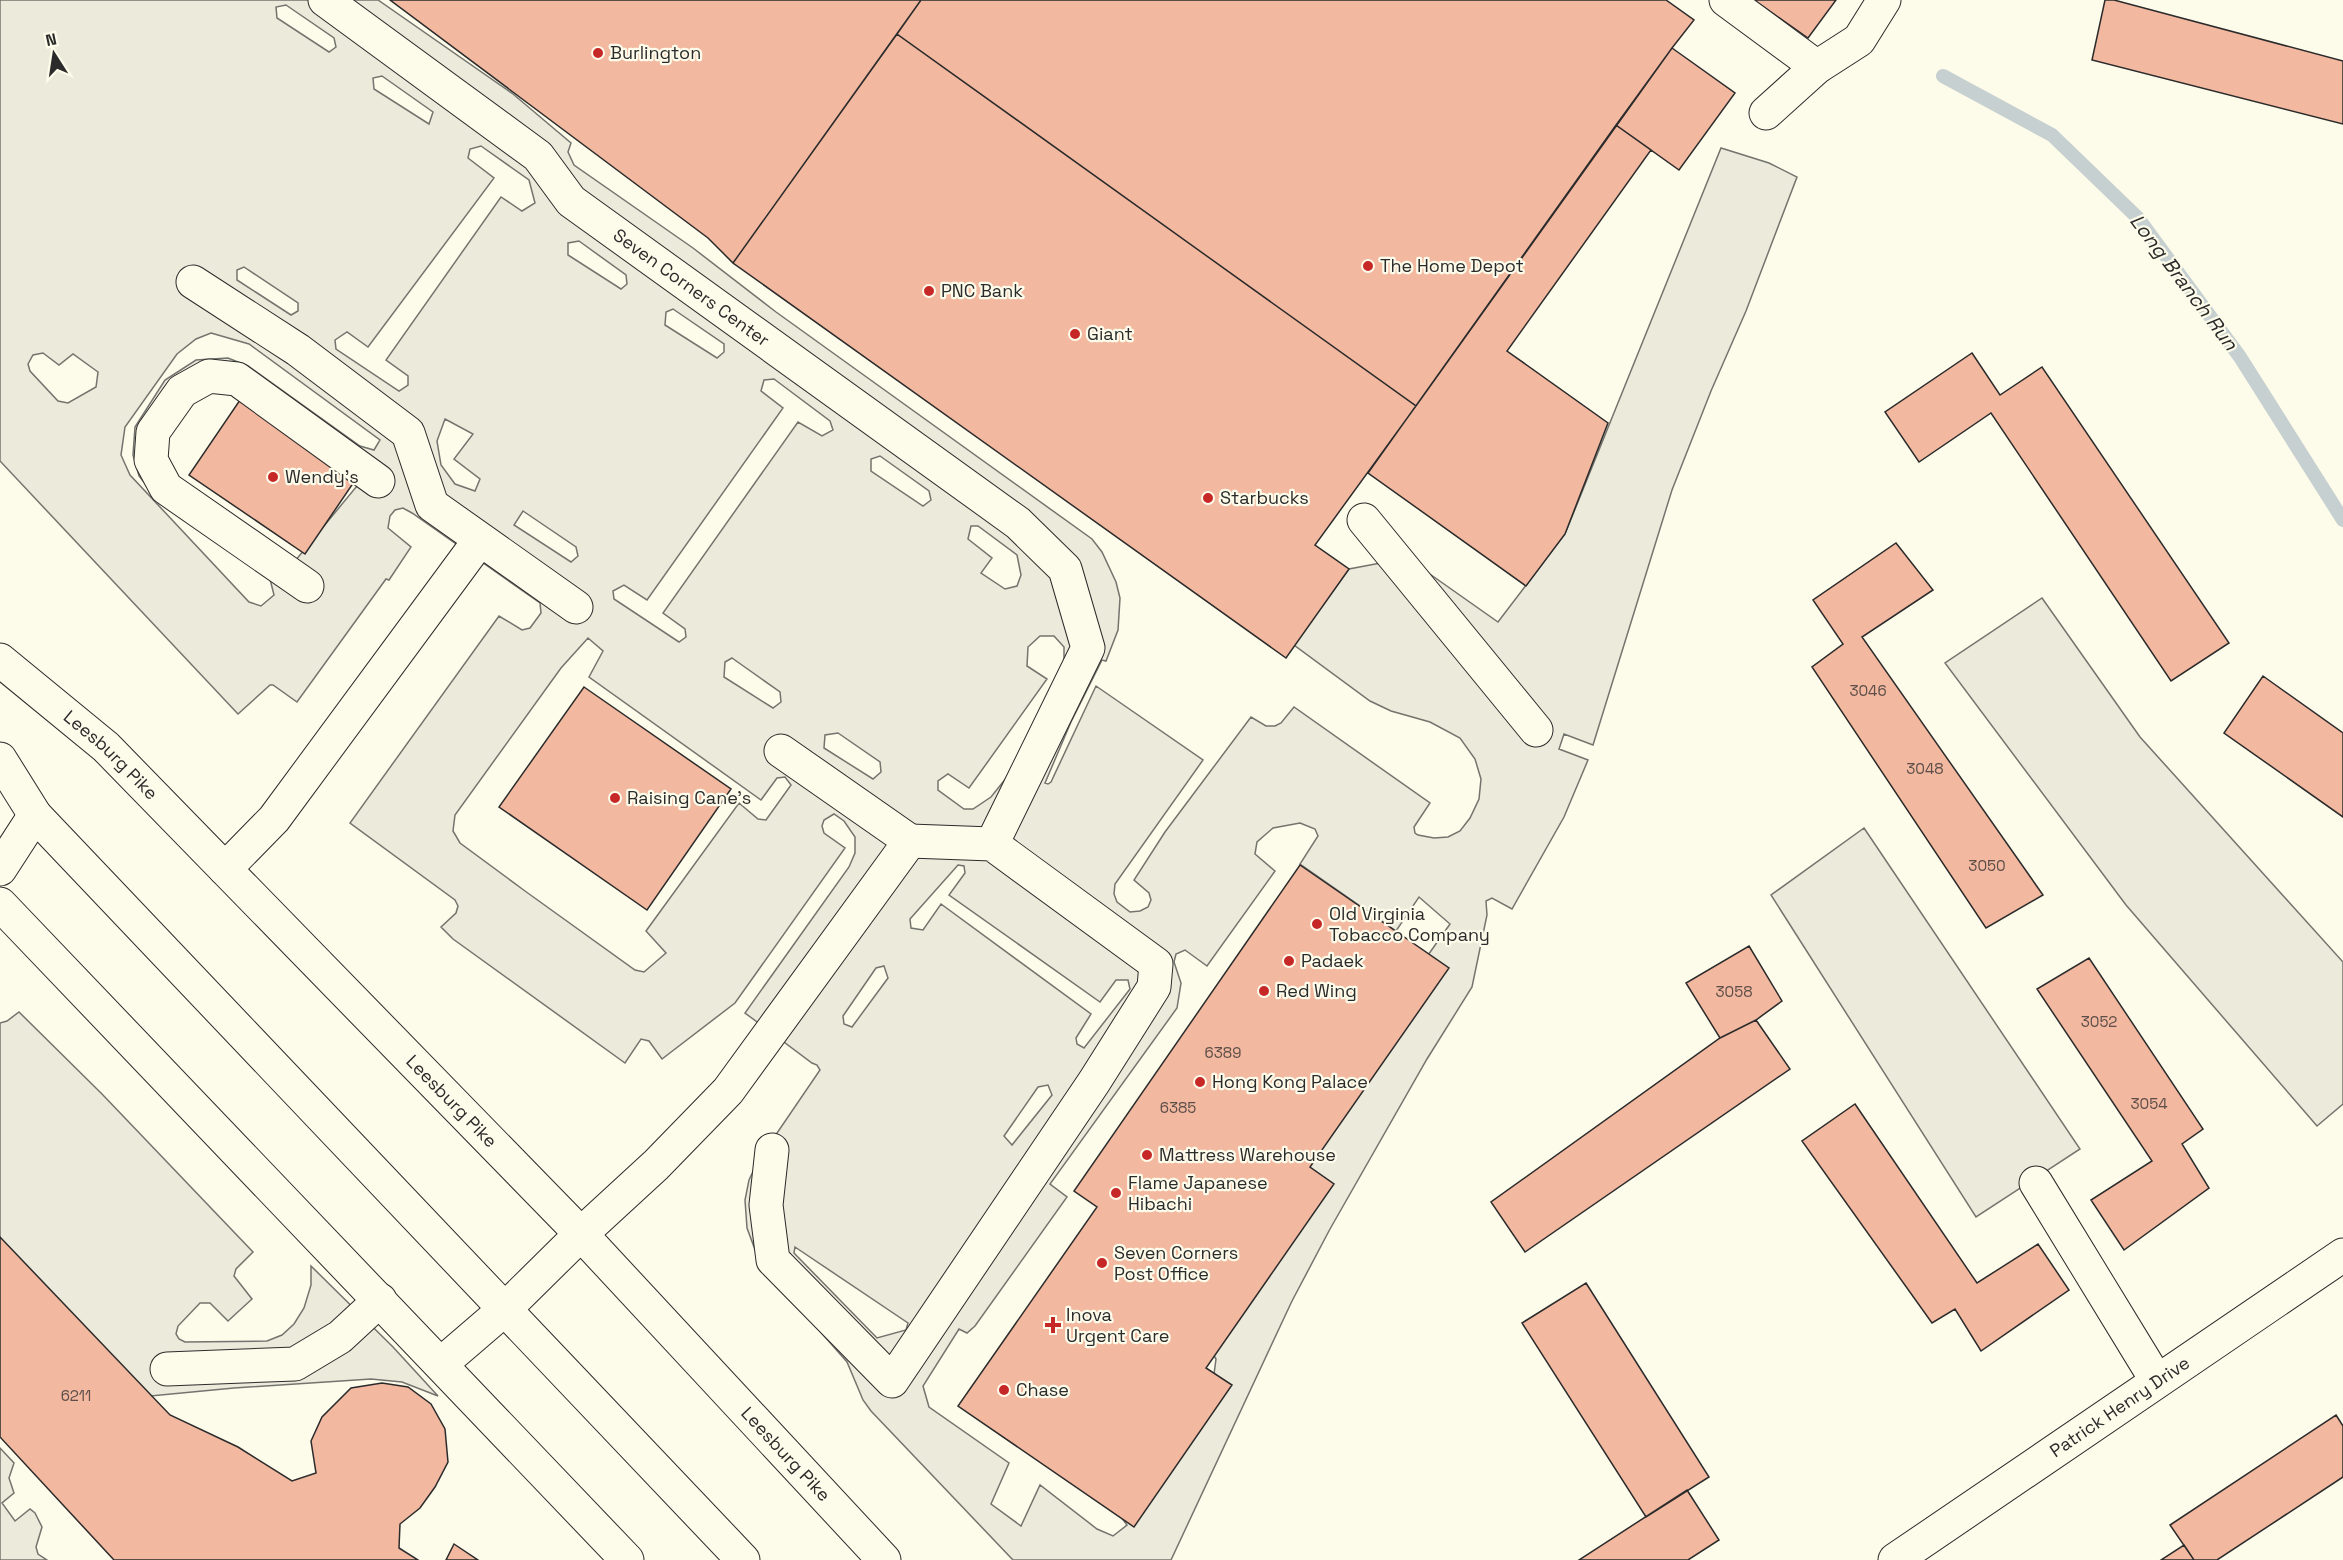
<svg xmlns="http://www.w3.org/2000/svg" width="2343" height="1560" viewBox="0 0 2343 1560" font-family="'Space Grotesk',sans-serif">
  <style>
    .parking { fill: #eceadb; stroke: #74746e; stroke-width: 1.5; fill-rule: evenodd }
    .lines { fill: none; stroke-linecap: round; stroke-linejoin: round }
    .stream { stroke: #c7d0d0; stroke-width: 14 }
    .building { fill: #f2b8a0; stroke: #2b2b2b; stroke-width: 1.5 }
    .minor-casing { stroke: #2b2b2b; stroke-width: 35 }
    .major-casing { stroke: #2b2b2b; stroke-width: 35 }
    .minor { stroke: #fdfbea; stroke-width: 33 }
    .major { stroke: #fdfbea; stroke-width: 33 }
    .poi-dot { fill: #c62828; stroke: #fdfbea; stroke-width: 2 }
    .labels { text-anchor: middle; stroke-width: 4.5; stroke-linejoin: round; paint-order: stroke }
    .number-label { font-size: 15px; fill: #5d4e48 }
    .poi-label { font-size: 18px; fill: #2b2b2b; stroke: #fdfbea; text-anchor: start }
    .street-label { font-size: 18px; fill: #2b2b2b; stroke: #fdfbea }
    .water-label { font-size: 20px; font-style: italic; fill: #2b2b2b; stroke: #fdfbea }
  </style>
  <rect width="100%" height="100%" fill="#fdfbea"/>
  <path class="parking" d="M0 0H378L513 94 571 143 568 152 574 165 693 248 776 312 1092 539 1102 552 1116 582 1120 598 1118 630 1106 661 1102 660 1071 722 1045 783 1048 784 1051 782 1096 686 1203 760 1115 884 1114 894 1117 902 1130 912 1140 911 1148 907 1151 900 1149 893 1134 880 1165 832 1251 717 1266 726H1275L1281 723 1294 707 1430 803 1414 827 1415 833 1418 835 1434 838 1448 837 1460 831 1470 818 1479 799 1481 779 1475 759 1460 738 1430 722 1391 711 1370 701 1294 645 1349 569 1407 558 1498 622 1565 534 1721 148 1769 163 1797 177 1746 311 1711 391 1672 490 1593 745 1564 734 1559 749 1588 760 1564 817 1512 909 1492 898 1486 901 1487 915 1472 987 1427 1059 1330 1229 1292 1301 1171 1560H1013L871 1411 863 1400 847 1362 760 1263 747 1228 745 1200 749 1180 758 1161 820 1070 817 1065 812 1063 745 1013 849 867 855 853V837L844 821 834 814 824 820 822 826 824 833 845 848 735 1003 662 1059 649 1041 641 1039 625 1063 453 939 441 927 456 913 458 906 455 900 350 823 499 616 522 630 530 628 541 613 540 603 412 513 403 508 395 510 390 516 388 528 411 547 389 580 386 579 297 702 273 685H270L238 714 0 461ZM286 5 334 38 336 47 329 52 277 18 276 7ZM382 76 433 112 429 124 374 89 373 78ZM481 146 529 180 535 203 522 211 501 197 386 360 408 376V385L399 391 336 349 335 340 347 332 368 347 494 178 468 158 470 149ZM579 241 626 275 627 284 621 289 568 255V243ZM244 267 298 303V311L291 315 237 280V270ZM673 309 724 344V352L717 358 665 325 666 312ZM211 333 249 344 380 440 374 450 360 446 248 366 228 358 196 360 165 380 135 427 133 455 139 476 154 495 270 579 274 595 261 606 249 602 130 475 121 455 125 427 177 354 196 339ZM43 353 59 365 73 354 98 372 96 387 68 403 58 401 30 371 28 364 33 355ZM211 379 357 486 295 561 177 481 156 446ZM774 379 830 421 833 430 822 436 798 422 663 613 685 629 686 637 679 642 614 599 613 591 624 585 647 600 783 408 761 391 764 380ZM445 419 473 434 454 459 480 479 475 491 455 484 441 465 437 441ZM880 456 929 491 931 500 923 506 871 471V459ZM523 511 576 547 578 556 571 562 514 525ZM971 526H978L1017 555 1021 575 1017 586 1005 589 981 573 992 558 968 539ZM1040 636H1054L1064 647V664L1007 777 991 797 973 809H964L938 790V781L948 774 969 788 1047 679 1027 666 1028 647ZM588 638 603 651 589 677 761 800 777 778 785 777 791 785 766 820 758 819 739 803 646 931 666 953 644 972 635 970 525 891 460 843 453 831 455 815 561 668ZM732 658 780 692 781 702 773 708 724 677 725 662ZM838 733 880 762 881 772 873 779 824 748 825 735ZM1300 823 1315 829 1318 836 1300 864 1396 931 1419 897 1450 924 1353 1061 1204 1339 1216 1359 1213 1382 1118 1513 1127 1525 1113 1536 1097 1529 1040 1485 1021 1526 991 1504 1009 1463 929 1407 923 1386 959 1329 967 1333 975 1326 1067 1197 1050 1184 1177 1008 1181 983 1174 962 1176 954 1185 950 1207 966 1275 871 1255 854 1257 842 1273 828ZM958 865 964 866 965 873 949 895 1100 1002 1116 980H1128L1130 989 1084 1048 1077 1044 1076 1038 1091 1014 941 904 923 930 911 928 910 919ZM884 966 888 978 852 1027 844 1024 843 1016 876 968ZM1048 1085 1052 1095 1012 1145 1004 1136 1038 1087ZM795 1247 908 1323 906 1330 877 1338 794 1253Z
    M2042 598 2140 737 2343 962V1104L2317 1126 2126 905 1945 663Z
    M1864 828 2080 1149 1976 1217 1771 895Z
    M19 1012 102 1094 253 1252 236 1269 234 1276 252 1299 228 1321 210 1303H200L178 1326 176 1334 179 1339 185 1342 267 1341 282 1335 294 1324 304 1308 311 1285V1266L393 1347 438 1396 402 1382 371 1379 234 1388 119 1399 0 1271V1023L7 1021Z
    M0 1448 14 1463 9 1478 14 1493 2 1503 15 1521 30 1509 35 1513 42 1527 36 1547 38 1554 47 1560H0Z"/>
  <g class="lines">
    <path class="stream" d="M1943 76 2052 135 2138 218 2240 357 2343 520"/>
  </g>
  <path class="building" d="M390 0H921L733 263 708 238Z
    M921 0H1666L1694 20 1672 48 1416 406 897 34Z
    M1754 0H1836L1808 38Z
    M2105 0H2114L2343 61V124L2092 60Z
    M897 34 1416 406 1315 545 1349 569 1286 658 733 263Z
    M1672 48 1735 93 1679 170 1616 125Z
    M1616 125 1651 150 1507 351 1608 423 1565 534 1526 586 1368 473Z
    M1972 353 2000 395 2042 367 2229 643 2171 681 1991 413 1919 462 1885 412Z
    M240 400 356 479 305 554 189 475Z
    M1896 543 1933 590 1862 637 2043 895 1986 928 1812 667 1843 644 1813 600Z
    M2263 676 2343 733V817L2224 733Z
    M584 687 731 789 647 910 499 807Z
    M1300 865 1449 968 1310 1167 1334 1184 1206 1368 1232 1385 1134 1527 958 1406 1097 1207 1074 1191Z
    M1749 946 1782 1001 1756 1020 1720 1038 1686 983Z
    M2089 958 2203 1129 2182 1144 2209 1188 2124 1250 2091 1200 2152 1161 2037 989Z
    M1756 1020 1790 1069 1525 1252 1491 1202 1720 1038Z
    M1855 1104 1977 1283 2038 1244 2069 1290 1981 1351 1955 1309 1932 1323 1802 1141Z
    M0 1237 170 1415 238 1447 292 1481 316 1473 311 1441 322 1417 351 1388 382 1383 408 1387 431 1404 445 1429 448 1462 435 1487 420 1508 400 1524 399 1548 418 1560H114L0 1437Z
    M1586 1283 1709 1477 1646 1517 1522 1323Z
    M2336 1415 2343 1426V1477L2217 1560H2194L2170 1525Z
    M1687 1490 1719 1540 1688 1560H1579Z
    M454 1544 478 1560H446Z
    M2184 1545 2194 1560H2161Z"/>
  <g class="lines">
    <defs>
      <g id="minor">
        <path id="s1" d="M325 0 538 156 571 201 1018 523 1065 569 1088 648 992 844"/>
        <path d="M1726 0 1817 67"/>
        <path d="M1766 113 1817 67 1859 40 1884 0"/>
        <path d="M193 282 298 350 408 433 432 505 576 607"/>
        <path d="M1364 520 1536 730"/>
        <path d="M307 586 166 488 151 460 153 432 182 391 209 376 237 379 378 481"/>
        <path d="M0 869 35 815"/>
        <path d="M225 869 274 819 479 541"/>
        <path d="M0 904 627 1560"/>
        <path d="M772 1150 766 1205 773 1260 892 1381 1094 1082 1154 987 1156 964 992 844 910 841"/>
        <path d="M2036 1183 2157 1381"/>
        <path d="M441 1364 505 1309 581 1234 656 1165 728 1091 910 841 781 751"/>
        <path d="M167 1369 295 1364 340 1337 380 1300"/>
        <path id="s2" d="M1895 1560 2343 1255"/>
      </g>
      <g id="major">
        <path id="s3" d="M0 660 106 747 581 1234 884 1560"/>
        <path d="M0 759 35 815 743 1560"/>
      </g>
    </defs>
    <use href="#minor" class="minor-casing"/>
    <use href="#major" class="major-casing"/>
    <use href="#minor" class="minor"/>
    <use href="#major" class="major"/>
  </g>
  <g class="poi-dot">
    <circle cx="598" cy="53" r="6"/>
    <circle cx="1368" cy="266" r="6"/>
    <circle cx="929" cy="291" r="6"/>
    <circle cx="1075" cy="334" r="6"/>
    <circle cx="273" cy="477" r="6"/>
    <circle cx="1208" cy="498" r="6"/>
    <circle cx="615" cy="798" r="6"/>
    <circle cx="1317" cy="924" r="6"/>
    <circle cx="1289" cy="961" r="6"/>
    <circle cx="1264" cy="991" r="6"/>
    <circle cx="1200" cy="1082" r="6"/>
    <circle cx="1147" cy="1155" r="6"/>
    <circle cx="1116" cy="1193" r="6"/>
    <circle cx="1102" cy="1263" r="6"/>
    <path d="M1050 1316h6v6h6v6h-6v6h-6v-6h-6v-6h6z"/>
    <circle cx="1004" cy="1390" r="6"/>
  </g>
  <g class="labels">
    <g class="number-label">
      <text x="1868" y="696">3046</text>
      <text x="1925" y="774">3048</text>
      <text x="1987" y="871">3050</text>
      <text x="1734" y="997">3058</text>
      <text x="2099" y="1027">3052</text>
      <text x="1223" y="1058">6389</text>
      <text x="2149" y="1109">3054</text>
      <text x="1178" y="1113">6385</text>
      <text x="76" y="1401">6211</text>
    </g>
    <g class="poi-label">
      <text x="610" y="59">Burlington</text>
      <text x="1380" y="272">The Home Depot</text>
      <text x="941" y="297">PNC Bank</text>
      <text x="1087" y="340">Giant</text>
      <text x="285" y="483">Wendy's</text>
      <text x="1220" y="504">Starbucks</text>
      <text x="627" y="804">Raising Cane's</text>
      <text x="1329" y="920">Old Virginia<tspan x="1329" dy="21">Tobacco Company</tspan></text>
      <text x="1301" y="967">Padaek</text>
      <text x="1276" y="997">Red Wing</text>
      <text x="1212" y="1088">Hong Kong Palace</text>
      <text x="1159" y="1161">Mattress Warehouse</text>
      <text x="1128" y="1189">Flame Japanese<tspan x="1128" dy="21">Hibachi</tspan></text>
      <text x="1114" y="1259">Seven Corners<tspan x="1114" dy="21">Post Office</tspan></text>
      <text x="1066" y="1321">Inova<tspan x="1066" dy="21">Urgent Care</tspan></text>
      <text x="1016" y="1396">Chase</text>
    </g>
    <g class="street-label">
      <text dy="6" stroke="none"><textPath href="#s1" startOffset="468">Seven Corners Center</textPath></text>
      <text dy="6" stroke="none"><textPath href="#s3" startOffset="146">Leesburg Pike</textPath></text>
      <text dy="6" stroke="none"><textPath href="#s3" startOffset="632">Leesburg Pike</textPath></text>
      <text dy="6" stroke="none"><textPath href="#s2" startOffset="272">Patrick Henry Drive</textPath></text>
      <text dy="6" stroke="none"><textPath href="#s3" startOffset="1118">Leesburg Pike</textPath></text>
    </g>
    <g class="water-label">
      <text transform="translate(2184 282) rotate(53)" y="7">Long Branch Run</text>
    </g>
  </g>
  <g transform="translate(54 54) rotate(348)" stroke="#fdfbea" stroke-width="4.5" paint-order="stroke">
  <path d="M0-4.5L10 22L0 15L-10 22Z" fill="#2b2b2b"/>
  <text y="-9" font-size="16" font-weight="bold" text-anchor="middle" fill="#2b2b2b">N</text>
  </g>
</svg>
